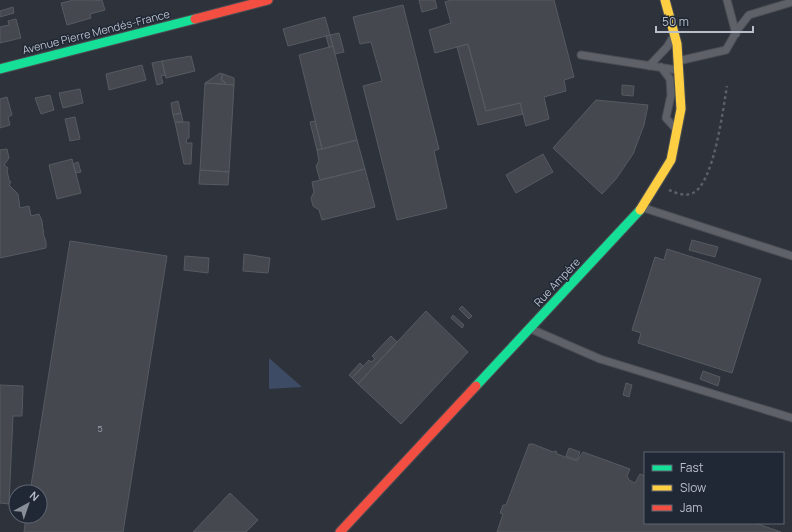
<svg xmlns="http://www.w3.org/2000/svg" width="792" height="532" viewBox="0 0 792 532" font-family="Manrope,sans-serif">
  <style>
    .water { fill: #3d4b64 }
    .building { fill: #45484f; stroke: #565a61 }
    .lines { fill: none; stroke-linecap: round; stroke-linejoin: round }
    .lane-casing { stroke: #4a4d53; stroke-width: 9 }
    .fast-casing { stroke: #4a4d53; stroke-width: 11 }
    .slow-casing { stroke: #4a4d53; stroke-width: 11 }
    .jam-casing { stroke: #4a4d53; stroke-width: 11 }
    .path { stroke: #5c6066; stroke-width: 2.5; stroke-dasharray: 3 3; stroke-linecap: butt }
    .lane { stroke: #5e6168; stroke-width: 7 }
    .fast { stroke: #16e098; stroke-width: 9 }
    .slow { stroke: #ffcf43; stroke-width: 9 }
    .jam { stroke: #f24e42; stroke-width: 9 }
    .labels { text-anchor: middle; stroke-width: 3; stroke-linejoin: round; paint-order: stroke }
    .number-label { font-size: 9px; fill: #9ca1ab }
    .street-label { font-size: 11px; fill: #b9bfca; stroke: #212835 }
  </style>
  <rect width="100%" height="100%" fill="#2e323a"/>
  <path class="water" d="M269 358 302 387 269 389Z"/>
  <path class="building" d="M74 0H91L92 1 102 0 105 10 90 14 91 18 67 25 61 3Z
    M419 0H435L437 8 422 12Z
    M451 0H554L574 77 564 80 566 91 544 97 549 119 526 126 520 103 486 111 468 44 435 53 429 30 451 23 445 2Z
    M403 5 439 149 434 151 447 208 397 220 363 86 382 81 371 42 360 44 353 17Z
    M13 7 14 13 0 17V11Z
    M325 17 330 35 288 46 283 29Z
    M16 19 21 38 0 43V27L9 25 8 21Z
    M339 33 344 52 335 54 330 35Z
    M330 35 333 46 329 47 326 36Z
    M468 44 486 111 520 103 523 114 478 125 457 47Z
    M333 46 357 140 322 149 299 55Z
    M191 56 195 71 166 78 162 61Z
    M162 61 165 75 161 76 163 83 157 85 152 63Z
    M142 65 146 80 109 90 106 74Z
    M220 73 223 74 221 80 225 82V84L205 83Z
    M223 74 234 78V85L225 84V82L221 80Z
    M205 83 234 85 229 172 200 170Z
    M622 85 634 86 633 96 622 95Z
    M80 89 83 103 63 108 59 93Z
    M50 95 54 110 41 114 35 98Z
    M7 97 12 115 8 117 10 125 0 128V99Z
    M596 100 648 105 644 125 633 154 616 179 602 194 553 148Z
    M178 101 181 113 173 115 171 103Z
    M181 113 183 122H175L173 115Z
    M75 117 80 139 70 141 65 119Z
    M315 121 322 149 317 150 310 122Z
    M175 122H189V138H187L186 143H192L191 164H184Z
    M357 140 365 169 320 180 316 166 319 161 317 150Z
    M7 149 9 158 4 165 8 168 7 170 9 180 11 182 9 185 18 194 20 208 29 206 31 216 39 214 42 221 43 230 44 232 43 233 46 242V248L0 258V150Z
    M543 154 553 172 516 193 506 175Z
    M72 159 81 193 57 199 49 165Z
    M78 162 81 172 76 173 73 164Z
    M365 169 375 207 322 220 319 210 313 206 311 198 314 192 312 182Z
    M200 170 229 172 228 185 199 184Z
    M692 240 718 247 715 257 689 250Z
    M70 241 167 256 123 532H24L26 516H40V492H30Z
    M667 249 761 279 732 373 638 343 641 333 632 330 655 257 664 260Z
    M244 254 270 258 268 273 243 271Z
    M185 256 209 258 208 273 184 270Z
    M462 306 472 316 469 319 459 309Z
    M426 311 468 352 401 424 358 384Z
    M453 315 464 325 462 328 451 318Z
    M391 336 397 342 358 384 352 378 369 360 371 362 375 359 372 356Z
    M360 363 363 366 352 378 349 375Z
    M703 371 720 377 718 386 700 379Z
    M626 383 632 385 629 397 623 395Z
    M0 385 23 386 22 416H13L9 504 0 503Z
    M529 444H533L553 452 556 451 557 454 577 461 583 452 630 469 627 476 629 480 635 483 640 474 645 476V523H755L781 532H497L503 514 500 513 503 505H506Z
    M569 448 580 452 577 460 566 456Z
    M230 493 258 520 246 532H193Z"/>
  <g class="lines">
    <defs>
      <path id="lane" d="M727 0 736 34
        M581 55 677 70
        M678 61 726 50 738 29 749 15 792 2
        M649 66 667 47 672 39
        M661 67 670 79 671 95 666 118 675 128
        M644 208 792 256
        M531 329 600 359 792 418"/>
      <path id="fast" d="M0 69 195 19
        M476 386 640 210"/>
      <path id="slow" d="M640 210 671 160 681 109 677 44 665 0"/>
      <path id="jam" d="M195 19 268 0
        M340 532 476 386"/>
    </defs>
    <use href="#lane" class="lane-casing"/>
    <use href="#fast" class="fast-casing"/>
    <use href="#slow" class="slow-casing"/>
    <use href="#jam" class="jam-casing"/>
    <path class="path" d="M669 190C676 193 685 197 693 193 714 183 723 109 727 86"/>
    <use href="#lane" class="lane"/>
    <use href="#fast" class="fast"/>
    <use href="#slow" class="slow"/>
    <use href="#jam" class="jam"/>
  </g>
  <g class="labels">
    <g class="number-label">
      <text x="100" y="432">5</text>
    </g>
    <g class="street-label">
      <text transform="translate(96 32) rotate(-14)" y="4">Avenue Pierre Mendés-France</text>
      <text transform="translate(557 282) rotate(-47)" y="4">Rue Ampère</text>
    </g>
  </g>
  <rect x="644" y="452" width="140" height="72" fill="#212835" stroke="#5e6471"/>
  <rect x="652" y="465" width="20" height="6" fill="#16e098" stroke="#5e6471"/>
  <text x="680" y="472" font-size="12" fill="#b9bfca">Fast</text>
  <rect x="652" y="485" width="20" height="6" fill="#ffcf43" stroke="#5e6471"/>
  <text x="680" y="492" font-size="12" fill="#b9bfca">Slow</text>
  <rect x="652" y="505" width="20" height="6" fill="#f24e42" stroke="#5e6471"/>
  <text x="680" y="512" font-size="12" fill="#b9bfca">Jam</text>
  <g transform="translate(28 504) rotate(40)"><circle r="19" fill="#212835" stroke="#5e6471"/>
  <path d="M0-3L7 15L0 10L-7 15Z" fill="#888e98"/>
  <text y="-6" font-size="11" font-weight="bold" text-anchor="middle" fill="#b9bfca">N</text>
  </g>
  <path d="M656 26v6h97v-6" fill="none" stroke="#b9bfca" stroke-width="2"/>
  <text x="662" y="26" font-size="12" fill="#b9bfca" stroke="#212835" stroke-width="3" paint-order="stroke">50 m</text>
</svg>
